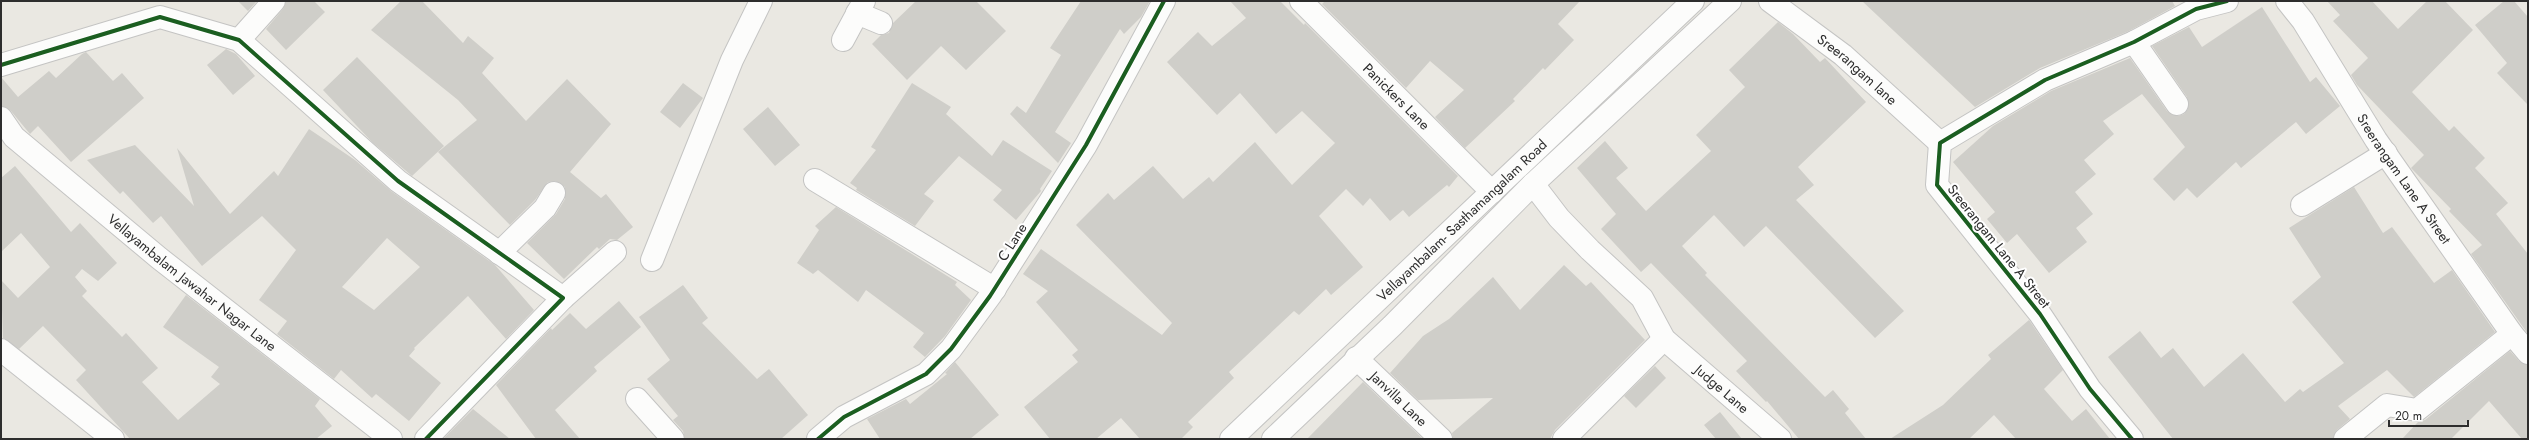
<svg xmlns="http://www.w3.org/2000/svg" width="2529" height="440" viewBox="0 0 2529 440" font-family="Jost,sans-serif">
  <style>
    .building { fill: #cfcec9; fill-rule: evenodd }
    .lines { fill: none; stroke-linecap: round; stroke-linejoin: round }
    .street-casing { stroke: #c4c4c3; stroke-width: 24 }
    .secondary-casing { stroke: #c4c4c3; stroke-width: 24 }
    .street { stroke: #fcfcfb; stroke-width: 22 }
    .secondary { stroke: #fcfcfb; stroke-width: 22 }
    .cycleway-casing { stroke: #fff; stroke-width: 6 }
    .cycleway { stroke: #1b5e20; stroke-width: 4 }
    .labels { text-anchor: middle; stroke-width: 4; stroke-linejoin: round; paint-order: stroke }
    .street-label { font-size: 14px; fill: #2d2d2d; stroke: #fff }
  </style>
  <rect width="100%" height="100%" fill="#eae8e2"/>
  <path class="building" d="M238 1H257L248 11Z
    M286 1H314L325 12 286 50 266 29 283 9Z
    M401 1H422L463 43 468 36 494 58 482 73 526 121 567 79 611 124 570 172 601 198 606 194 633 227 617 240 610 239 599 249 597 247 564 279 527 243 556 214 565 199V187L555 181 548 182 535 200 510 225 438 152 477 120 458 100 371 30Z
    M916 1H976L1006 31 966 70 941 46 907 80 872 44 881 35 889 33 893 23Z
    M1081 1H1150L1141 17 1124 34 1120 29 1055 132 1071 143 1058 163 1010 114 1017 106 1026 113 1061 55 1050 48Z
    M1230 1H1280L1304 25 1305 23 1458 176 1449 187 1447 185 1409 217 1403 210 1390 221 1370 198 1363 206 1346 189 1319 216 1363 267 1331 295 1326 289 1299 315 1294 311 1229 372 1234 378 1188 422 1193 427 1181 439H1140L1121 418 1096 439H1050L1024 407 1078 362 1072 355 1078 350 1036 302 1048 291 1023 274 1041 249 1162 335 1172 323 1076 225 1108 193 1114 200 1153 166 1183 199 1209 177 1213 182 1255 142 1292 185 1335 143 1302 111 1276 134 1240 93 1217 115 1167 62 1198 32 1212 46 1246 18Z
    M1325 1H1580L1558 24 1574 40 1545 70 1543 68 1513 99 1515 101 1465 148 1435 117 1464 90 1430 61 1406 88 1322 4Z
    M1862 1H2172L2175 6 2129 31 2040 68 1975 107Z
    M2327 1H2372L2398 29 2427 1H2445L2473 30 2412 92 2449 131 2454 126 2485 158 2475 168 2508 203 2496 214 2528 254V334L2471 254 2482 245 2449 211 2451 209 2411 168 2424 155 2357 85 2351 75 2368 58 2333 21 2340 15Z
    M2504 1H2514L2528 17V105L2497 73 2507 63 2475 25Z
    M2262 7 2310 82 2316 77 2340 106 2306 134 2296 122 2241 168 2236 162 2197 198 2187 188 2174 201 2153 179 2185 147 2142 94 2103 121 2114 134 2084 160 2096 174 2075 192 2093 214 2076 228 2087 242 2049 273 2017 234 2007 243 1987 219 1995 212 1953 162 1993 126 2051 91 2130 58 2167 111 2178 116 2184 114 2188 109 2187 97 2152 46 2189 27 2202 47Z
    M1778 22 1793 34 1820 62 1825 58 1866 102 1798 167 1814 185 1796 200 1904 311 1875 338 1766 226 1744 247 1714 215 1682 246 1707 273 1705 275 1825 397 1833 390 1849 409 1845 413 1866 439H1799L1767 401 1766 402 1736 371 1747 361 1651 263 1641 272 1601 229 1616 214 1577 168 1605 141 1628 168 1616 178 1646 211 1711 151 1696 135 1745 87 1729 70Z
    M226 49 236 54 255 76 233 95 207 65Z
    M86 52 113 81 122 73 144 98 71 162 38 126 30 134 11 111 1 106V77L18 97 49 71 56 78 82 54Z
    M357 57 444 146 412 176 372 142 323 90Z
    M683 83 703 98 680 128 660 112Z
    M912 83 951 107 946 114 992 156 1003 140 1052 171 1040 189 1041 191 1016 220 993 200 1002 190 959 156 924 194 934 201 915 226 856 190 857 188 850 183 876 150 871 147Z
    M768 107 800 145 775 166 743 129Z
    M309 129 355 160 391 191 495 265 534 310 506 339 468 296 414 348 415 349 409 356 441 383 409 421 376 394 372 398 341 370 334 379 277 334 287 321 259 300 296 250 262 216 202 266 161 216 153 223 123 191 120 194 87 160 135 145 194 206 177 148 230 214 274 171 278 176ZM387 238 420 267 374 310 342 287Z
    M15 166 71 232 80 223 117 263 98 281 82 269 75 277 87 291 82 296 122 337 126 333 158 368 142 382 178 420 220 384 211 377 219 367 163 327 186 295 320 399 315 406 332 426 316 439H130L76 380 86 370 43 326 19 349 3 338 1 280 18 298 50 267 21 233 1 252V178Z
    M2354 187 2383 233 2392 227 2434 283 2452 270 2495 332 2414 397 2387 370 2338 406 2350 419 2337 430 2333 439H2173L2108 357 2140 331 2161 358 2173 348 2204 387 2243 353 2285 402 2300 389 2303 392 2344 363 2292 302 2321 277 2289 228Z
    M836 207 957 282 955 285 971 300 945 336 925 357 913 347 924 333 866 290 858 302 818 270 813 274 797 263 819 230 815 226Z
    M1564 265 1586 286 1591 282 1645 340 1555 430 1550 439H1453L1452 433 1493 398 1418 400 1390 373 1423 336 1449 319 1493 277 1520 310Z
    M683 285 708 318 702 323 757 379 769 369 808 415 781 439H685L683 431 673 420 678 416 647 379 670 360 639 317Z
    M619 301 641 327 594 367 597 371 555 410 580 439H536L496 385 551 328 552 330 570 313 586 329Z
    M2029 320 2063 370 2044 389 2072 421 2086 409 2110 439H2016L1994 415 1969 439H1890L1943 405 1991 359 1988 355Z
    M2510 351 2519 361 2528 365V439H2522L2489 401 2451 439H2402L2418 422 2425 420Z
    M955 362 999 415 970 439H880L867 419 906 399 910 404 947 374 945 373Z
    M1655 366 1666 378 1636 408 1624 396Z
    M1363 382 1423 439H1307Z
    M473 409 510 439H443Z
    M1720 412 1742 439H1716L1704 425Z"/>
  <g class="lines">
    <defs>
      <g id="street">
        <path id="s1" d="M1301 1 1492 192"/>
        <path id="s2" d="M1770 1 1843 55 1940 143"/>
        <path id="s3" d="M2287 1 2303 21 2376 140 2512 334 2528 353"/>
        <path d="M857 13 881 23"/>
        <path d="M239 40 274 1"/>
        <path d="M843 40 864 1"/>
        <path d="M2134 42 2177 104"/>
        <path d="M1 65 160 17 239 40 398 181 563 298 426 439"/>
        <path id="s4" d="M1 118 14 137 159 258 391 439"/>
        <path d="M815 180 995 289"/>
        <path id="s5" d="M1533 184 1559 218 1590 250 1642 298 1664 339 1780 439"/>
        <path d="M2302 205 2386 153"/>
        <path d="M499 253 545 208 554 193"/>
        <path d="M652 260 732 60 761 1"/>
        <path d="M563 298 615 252"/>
        <path d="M1 350 113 439"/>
        <path id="s6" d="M1356 358 1441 439"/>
        <path d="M637 399 673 439"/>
        <path d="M818 439 844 417 926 374 951 349 990 296 1086 145 1164 1"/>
        <path d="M1564 439 1664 339"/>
        <path d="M2132 439 2090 389 2040 314 1937 185 1940 143 2045 80 2134 42 2196 9 2227 1"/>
        <path d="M2345 439 2387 405 2417 410 2512 334"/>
      </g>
      <g id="secondary">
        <path id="s7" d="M1231 439 1693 1"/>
        <path d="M1273 439 1392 326 1533 184 1730 1"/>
      </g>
    </defs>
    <use href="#street" class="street-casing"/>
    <use href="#secondary" class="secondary-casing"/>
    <use href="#street" class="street"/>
    <use href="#secondary" class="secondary"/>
    <defs>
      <path id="cycleway" d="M1 65 160 17 239 40 398 181 563 298 426 439
        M818 439 844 417 926 374 951 349 990 296 1086 145 1164 1
        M2132 439 2090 389 2040 314 1937 185 1940 143 2045 80 2134 42 2196 9 2227 1"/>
    </defs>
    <use href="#cycleway" class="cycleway-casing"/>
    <use href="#cycleway" class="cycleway"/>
  </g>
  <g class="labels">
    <g class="street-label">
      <text dy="5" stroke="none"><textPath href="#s2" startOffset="111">Sreerangam lane</textPath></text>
      <text dy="5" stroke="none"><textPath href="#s1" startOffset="135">Panickers Lane</textPath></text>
      <text dy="5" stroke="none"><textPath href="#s3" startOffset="213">Sreerangam Lane A Street</textPath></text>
      <text dy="5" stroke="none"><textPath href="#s7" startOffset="318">Vellayambalam- Sasthamangalam Road</textPath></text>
      <text transform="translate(1012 242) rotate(-58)" y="5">C Lane</text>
      <text transform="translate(1999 246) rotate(51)" y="5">Sreerangam Lane A Street</text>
      <text dy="5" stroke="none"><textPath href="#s4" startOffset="253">Vellayambalam Jawahar Nagar Lane</textPath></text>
      <text dy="5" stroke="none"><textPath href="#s5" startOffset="281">Judge Lane</textPath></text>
      <text dy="5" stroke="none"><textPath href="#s6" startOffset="59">Janvilla Lane</textPath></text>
    </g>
  </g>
  <rect width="2529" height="440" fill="none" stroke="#2d2d2d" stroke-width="4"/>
  <path d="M2389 420v6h79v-6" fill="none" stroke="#2d2d2d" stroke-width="2"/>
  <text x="2395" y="420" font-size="12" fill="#2d2d2d" stroke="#ffffff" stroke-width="3" paint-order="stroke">20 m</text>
</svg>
